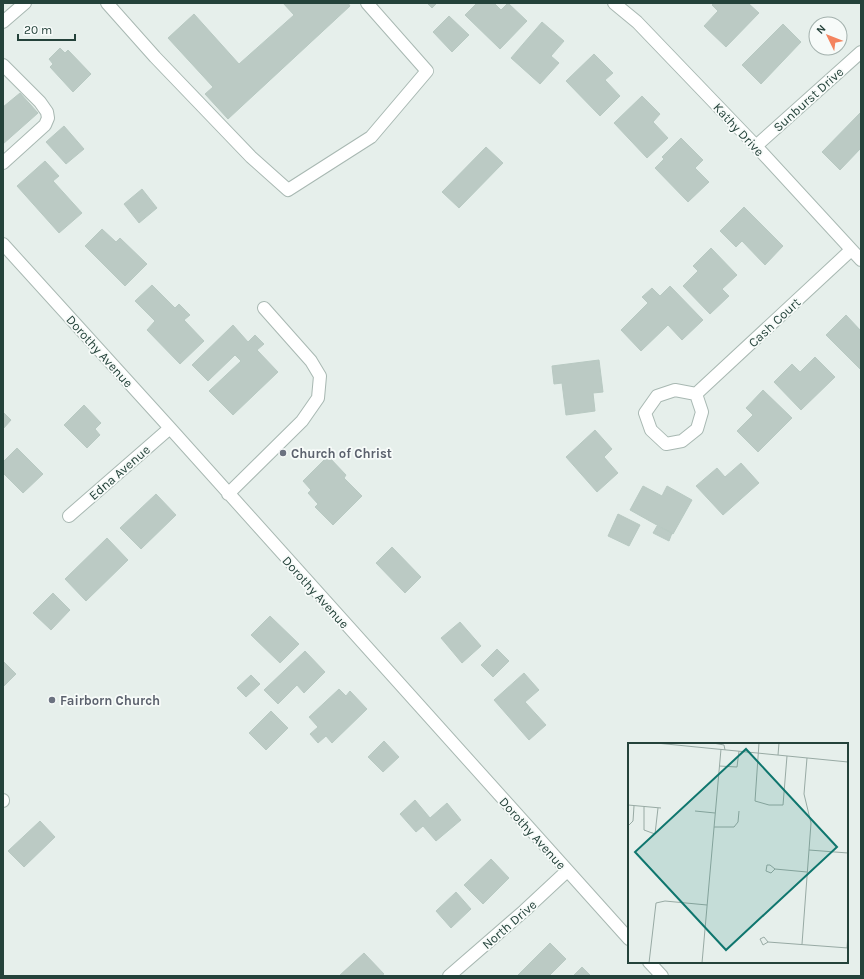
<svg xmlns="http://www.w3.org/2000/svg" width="864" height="979" viewBox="0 0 864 979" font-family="Karla,sans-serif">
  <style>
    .building { fill: #bbcac4; stroke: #b8c9c2 }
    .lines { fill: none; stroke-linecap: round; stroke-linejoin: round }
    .minor-casing { stroke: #a8b8b2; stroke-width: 14 }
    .minor { stroke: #fff; stroke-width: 12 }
    .worship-dot { fill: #6b7280; stroke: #f7fbf9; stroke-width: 1.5 }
    .labels { text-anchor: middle; stroke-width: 3.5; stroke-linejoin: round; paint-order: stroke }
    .street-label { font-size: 13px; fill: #24423a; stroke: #f7fbf9 }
    .worship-label { font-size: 13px; font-weight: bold; fill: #5b616d; stroke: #f7fbf9; text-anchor: start }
    .inset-road { fill: none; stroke: #98aaa4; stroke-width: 1 }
    .view { fill: #0f766e; fill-opacity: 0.15; stroke: #0f766e; stroke-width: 2 }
    .inset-edge { fill: none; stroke: #24423a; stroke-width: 2 }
  </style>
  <rect width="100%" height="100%" fill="#e6efeb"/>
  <path class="building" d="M283 3H348L350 6 228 119 205 94 213 87 168 38 194 14 239 64 294 15Z
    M427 3H437L432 8Z
    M477 3H494L501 10 508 3 527 21 500 49 465 15Z
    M714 3H748L759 13 726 47 704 26 718 11 712 5Z
    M449 16 469 35 452 52 433 32Z
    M542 22 564 41 551 56 559 63 540 84 511 58Z
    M783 24 801 42 761 84 742 65Z
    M60 48 65 53 68 50 91 74 73 92 50 67 53 64 49 59Z
    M594 54 613 73 605 80 620 96 600 116 566 81Z
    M20 93 38 113 3 144V107Z
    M642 96 660 114 653 122 668 138 647 158 614 123Z
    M861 112V148L840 170 822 152Z
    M64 126 84 149 66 164 46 142Z
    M681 138 703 160 695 168 709 182 688 202 655 168 664 159 662 157Z
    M486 147 503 163 459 208 442 192Z
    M45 161 59 176 53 181 82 213 59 233 17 186Z
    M142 189 157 208 139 223 124 204Z
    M744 207 783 246 765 265 742 241 736 247 720 231Z
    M102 229 116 242 120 238 147 264 125 286 85 246Z
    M711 248 737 275 722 289 729 296 710 314 683 286 698 271 693 266Z
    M152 285 175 308 179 304 190 315 184 320 204 341 180 364 147 330 155 321 135 301Z
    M670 286 703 320 682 340 668 325 641 351 621 330 648 303 642 297 652 288 660 296Z
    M846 315 861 331V370L826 335Z
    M233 325 248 342 255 335 264 344 257 350 278 372 233 415 209 391 241 361 235 355 208 381 192 365Z
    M815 357 835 377 801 410 774 382 792 364 800 372Z
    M599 360 603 392 593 393 595 411 566 415 562 383 554 384 552 366Z
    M763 390 792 418 758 452 737 431 753 415 746 408Z
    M84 405 101 423 95 429 100 435 87 448 64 425Z
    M3 412 11 420 3 429Z
    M595 430 612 449 604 457 618 473 597 492 566 457Z
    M17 448 43 474 23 493 3 473V462Z
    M328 456 346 475 344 478 362 496 333 525 315 507 318 504 308 493 311 490 303 481Z
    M741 463 759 483 723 515 696 486 717 468 725 477Z
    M643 486 662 496 667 486 692 500 673 534 630 510Z
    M156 494 176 515 141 549 120 528Z
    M618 514 640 525 629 546 608 536Z
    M657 526 672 533 669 541 653 533Z
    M107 538 128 560 86 601 65 579Z
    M392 547 421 577 405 593 376 563Z
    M53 593 70 610 51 630 33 613Z
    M270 616 299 644 280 663 251 635Z
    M460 622 481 646 462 663 441 638Z
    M497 649 509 661 493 677 481 665Z
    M305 651 325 672 304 693 297 685 278 704 264 690Z
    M3 661 16 674 3 687Z
    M524 673 539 690 525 702 546 725 529 740 494 700Z
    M251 675 260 684 246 697 237 688Z
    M339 689 346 696 350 691 367 709 332 743 326 736 318 743 310 734 318 727 309 717Z
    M271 711 288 728 266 750 249 733Z
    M384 741 399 757 383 772 368 757Z
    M415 800 430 818 447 803 461 820 436 841 423 826 416 832 400 814Z
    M40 821 55 837 24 867 8 851Z
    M491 859 509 878 483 904 464 885Z
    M456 892 471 909 451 928 436 911Z
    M550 943 566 959 549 976H517Z
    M364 953 384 974 381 976H339Z
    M582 967 591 976H573Z"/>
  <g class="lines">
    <defs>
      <path id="minor" d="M107 3 155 57 251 157 288 190 371 137 427 71 367 3
        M614 3 637 22 756 146 861 260
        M3 22 25 3
        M3 65 40 102 47 112 48 118 45 125 3 163
        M756 146 861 52
        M3 244 170 428 629 939
        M696 394 702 412 697 429 682 441 666 444 651 430 645 413 657 396 675 390 696 394 851 250
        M228 494 302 421 318 398 320 376 311 361 264 308
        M69 516 170 428
        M3 800V801
        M649 962 662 976
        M449 976 524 911 567 871"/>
    </defs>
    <use href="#minor" class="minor-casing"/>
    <use href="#minor" class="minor"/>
  </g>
  <g class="worship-dot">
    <circle cx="283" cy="453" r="4"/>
    <circle cx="52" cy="700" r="4"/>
  </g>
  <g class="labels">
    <g class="street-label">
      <text transform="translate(808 99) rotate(-42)" y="5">Sunburst Drive</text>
      <text transform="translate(739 129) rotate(47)" y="5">Kathy Drive</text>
      <text transform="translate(774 322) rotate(-43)" y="5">Cash Court</text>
      <text transform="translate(100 351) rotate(48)" y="5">Dorothy Avenue</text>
      <text transform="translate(119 472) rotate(-41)" y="5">Edna Avenue</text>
      <text transform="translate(316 592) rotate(48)" y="5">Dorothy Avenue</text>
      <text transform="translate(533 833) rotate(48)" y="5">Dorothy Avenue</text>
      <text transform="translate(509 924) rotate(-41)" y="5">North Drive</text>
    </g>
    <g class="worship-label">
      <text x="291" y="458">Church of Christ</text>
      <text x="60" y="705">Fairborn Church</text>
    </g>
  </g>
  <g transform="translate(628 743)">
    <rect width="220" height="220" fill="#e6efeb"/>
    <path class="inset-road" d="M28 0 220 19M85 0 96 2 97 7M131 0 127 58 141 62H155L159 13M150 12 151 0M91 23 109 24 111 8M0 62 33 65M16 64V87L27 91 30 65M67 68 87 70M0 83 5 78 6 63M86 84H106L110 79 111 68M181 107 220 110M147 126 143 130 138 128 139 122H142L147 126 179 129M140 199 136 194 132 196 135 202 140 199 220 205M174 201 183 80 176 51 179 15M219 205 220 191M21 220 28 160 37 158 79 162M74 220 93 6"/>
    <path class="view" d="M118 6 209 104 98 207 7 109Z"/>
    <rect width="220" height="220" class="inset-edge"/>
  </g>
  <rect width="864" height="979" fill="none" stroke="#24423a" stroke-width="8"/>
  <g transform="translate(828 36) rotate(313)"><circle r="19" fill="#f7fbf9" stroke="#a3b1ad"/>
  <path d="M0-3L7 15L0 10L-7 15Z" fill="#f4845f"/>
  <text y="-6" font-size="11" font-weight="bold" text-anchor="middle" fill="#24423a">N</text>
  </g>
  <path d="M18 34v6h57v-6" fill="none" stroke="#24423a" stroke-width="2"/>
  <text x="24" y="34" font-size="12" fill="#24423a" stroke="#f7fbf9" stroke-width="3" paint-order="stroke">20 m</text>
</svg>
